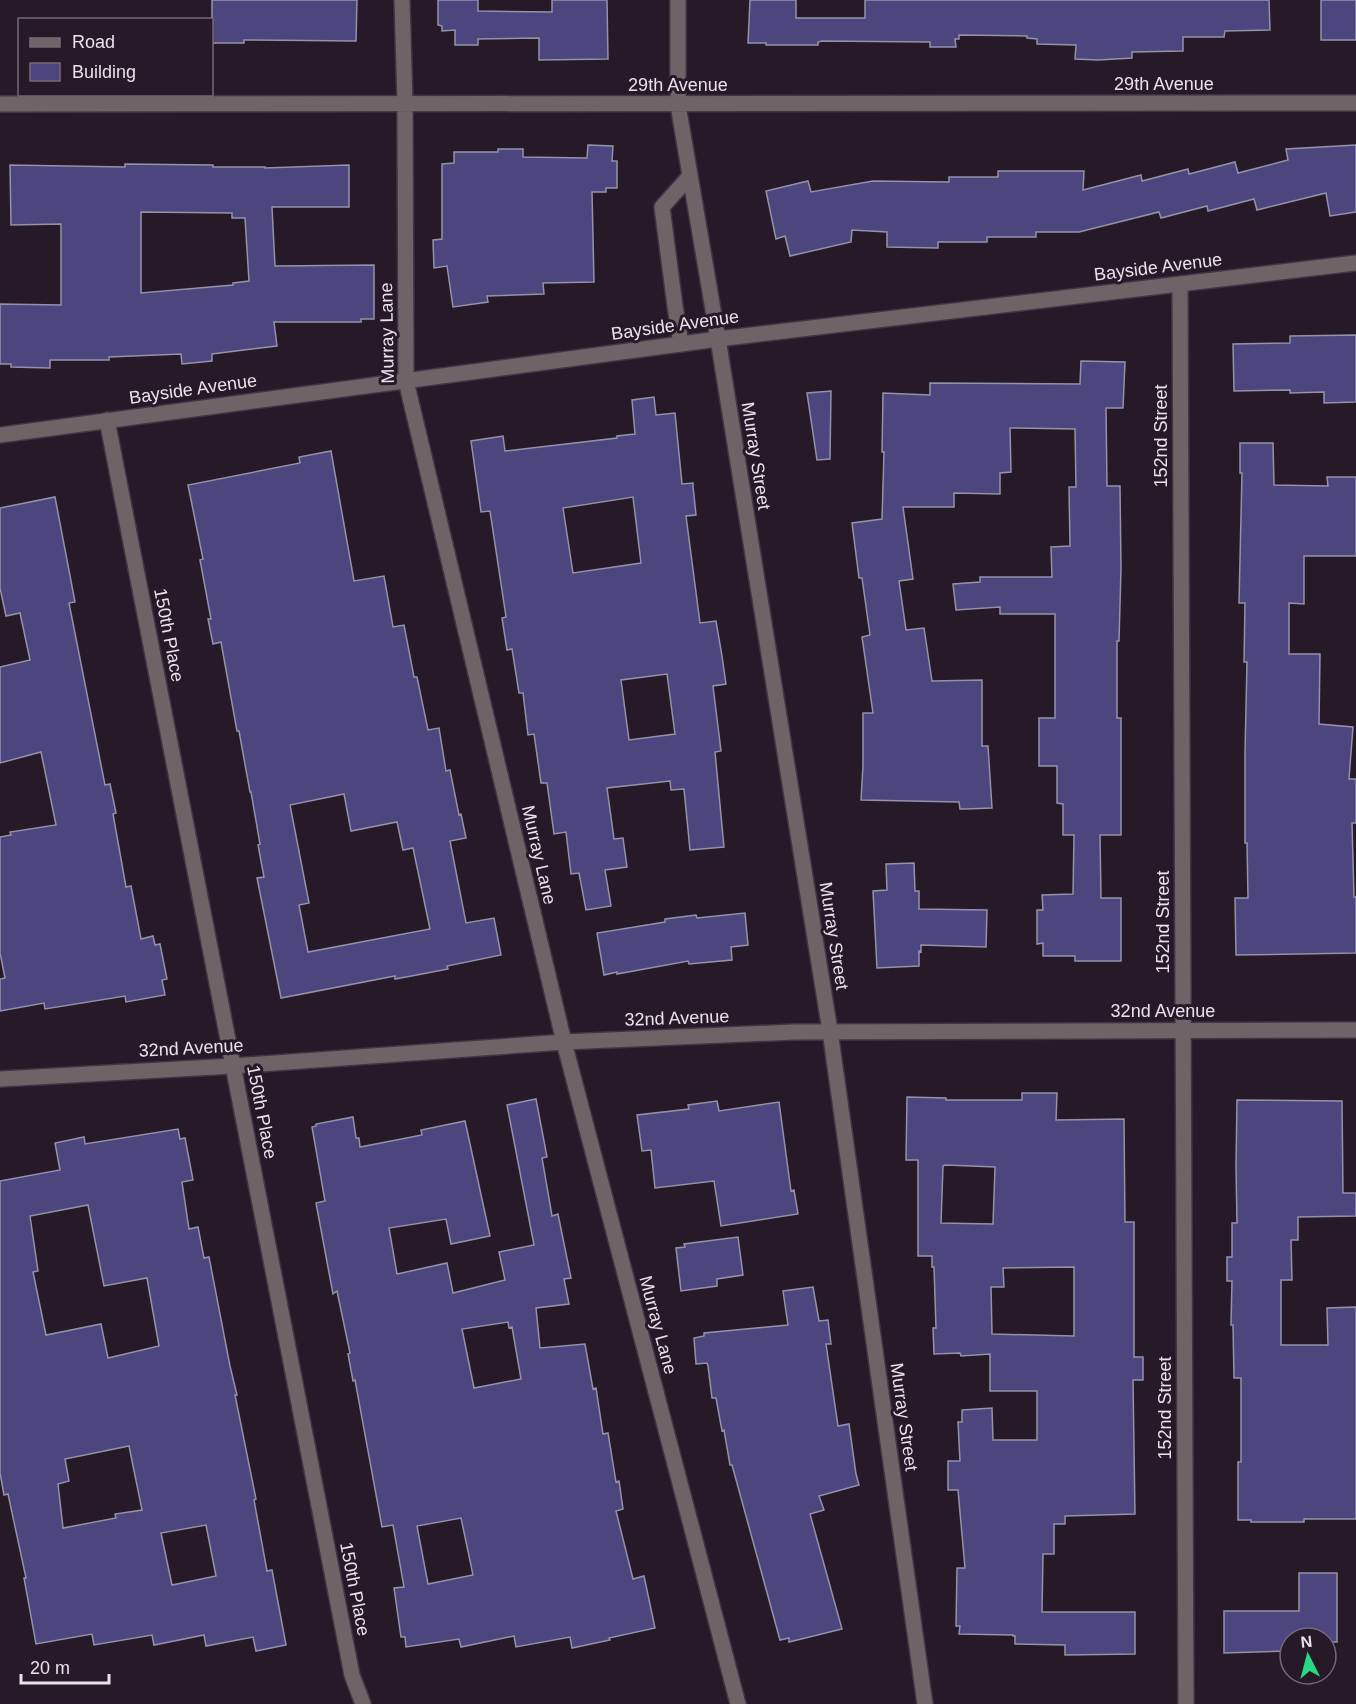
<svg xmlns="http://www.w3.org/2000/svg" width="1356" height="1704" viewBox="0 0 1356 1704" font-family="Helvetica,sans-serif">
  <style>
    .building { fill: #4d457e; stroke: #9492a9; stroke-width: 1.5; fill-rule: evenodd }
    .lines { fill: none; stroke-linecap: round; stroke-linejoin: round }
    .minor-casing { stroke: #413543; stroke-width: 18 }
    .tertiary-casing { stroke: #413543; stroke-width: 18 }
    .minor { stroke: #6e6367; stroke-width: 15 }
    .tertiary { stroke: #6e6367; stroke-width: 15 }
    .labels { text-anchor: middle; stroke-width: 6; stroke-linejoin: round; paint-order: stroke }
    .street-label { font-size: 18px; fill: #eae1eb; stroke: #261928 }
  </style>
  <rect width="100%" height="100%" fill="#261928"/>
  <path class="building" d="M212 0H357L356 41 244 40V43H212Z
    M438 0H478V11L552 12V0H607L608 59 539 60V38L478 39V45H455V30L442 31V26L438 25Z
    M750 0H796V18H865V0H1269L1270 30 1225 31 1224 37H1183V51L1132 52V58L1098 60 1075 59 1076 45 1037 44V39L1027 38V36L959 35V39H955L956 47H930V42L822 41 818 42V45H766V43H748Z
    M1321 0H1356V40H1321Z
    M588 145 613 146 612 161H617V188H606V192H592L594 282 543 283 544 294 487 296 488 302 453 307 447 266 434 268 433 240 442 239V164L454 163V152H498V149H523V157L587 158Z
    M1356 145V212L1330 216 1326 193 1257 210 1254 199 1208 211 1207 206 1161 218 1159 212 1079 232H1036V237H987V242H938V248L887 247V232L852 230 851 242 790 256 785 236 776 239 766 191 808 181 811 192 873 181 949 182V177H998V171H1084L1083 190 1141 175 1142 181 1188 169 1189 174 1235 162 1238 173 1288 160 1286 149Z
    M125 164 213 165V167H265V168L349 165V207H272L275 266 374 265V319H361V322H274L277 346 212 354V361L182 364 181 354 109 357V360H50V368L11 367V364H0V304L61 305V224L11 225 10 165 125 167ZM141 212 232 213V218H245L249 281 233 283V285L141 293Z
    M1356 335V402L1324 403V392L1290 393V390L1234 391 1233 344 1290 343V336Z
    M1081 361 1125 362 1123 408H1106L1107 486H1120L1121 568 1119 641H1117V718H1121V835H1100L1101 898H1121V961H1075V956H1043V943L1037 944V910H1043L1042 895 1073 894 1074 835H1063V804L1057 803V766H1039V718H1055V614H1000V607L956 610 953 584 980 582V577H1052L1051 547 1070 546 1069 487H1076L1075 429 1010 428 1011 472 1000 473V494L954 493V507H903L913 579 899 581 906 630 924 628 932 681 982 680V746H988L992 808 965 809H960L959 802 861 800 863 765V713H873L862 637 870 635 862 578H859L852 523 882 519 884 452H882L883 393 930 395V383L1080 384Z
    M831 391 830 459 817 460 807 393Z
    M654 397 656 415 675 413 682 484 693 483V486L696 515 686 516 700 623 716 621 722 656 726 684 713 686 721 751 715 752 724 847 690 850 684 789 671 790 670 781 607 788 614 839 623 838 627 867 605 870 611 906 586 910 579 873 571 874 566 832 554 834 547 783H541L534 734 528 735 523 693H519L512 649 507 650 502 618 506 617 490 511 481 512 471 441 503 436 505 451 617 438V436L635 434 632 400ZM633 497 641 563 573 573 563 508ZM667 674 675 734 629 740 621 680Z
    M1240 443H1273L1274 485 1328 486 1327 477H1356V556H1304V604L1289 603V654H1320L1319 724 1353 727 1349 779H1356V823H1352L1354 897H1356V953L1236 955 1235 898H1248L1247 843H1245V752L1247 662H1244L1245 603H1239L1242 473H1240Z
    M331 451 354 581 384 576 393 627 404 625 414 677H417L428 730 439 728 446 771 450 770 459 815 461 814 466 838 450 841 466 923 494 918 501 955 447 966 448 969 422 974 395 979V976L281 998 257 878 264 877 258 845 260 844 251 792H250L239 731H237L221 642 213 644 208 619H211L200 560 203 559 188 485 300 463 299 457ZM344 794 351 831 397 822 403 850 413 848 430 929 308 952 299 905 309 903 290 805Z
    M55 497 75 602 69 603 105 785 110 784 116 813 113 814 126 887 131 886 141 939 153 936 155 945 160 944 167 979 162 980 165 995 126 1002 125 996 45 1009 44 1003 0 1011V979L5 978 0 953V837L11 835 10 832 56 825 41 752 0 763V667L30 660 20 613 6 616 0 588V508Z
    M914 863 915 891H919V909L987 910 986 947 921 945V952L919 951V966L877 968 873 891 887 890 886 864Z
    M745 913 748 945 731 947 732 960 689 964 688 961 617 974V972L604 975 597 933 665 922V919L696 915 697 918Z
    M1022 1093H1057L1056 1120 1124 1119 1125 1222H1134V1357H1143V1380H1133L1135 1514 1065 1516V1524H1054V1554H1043L1042 1612H1135V1654L1065 1655V1645L1015 1644V1636H1013V1635L959 1634 960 1626H956L957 1568H965L958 1490H948V1461H960L958 1422H962V1410L992 1408 993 1440H1037V1391H990V1354L961 1356 960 1353 934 1354 933 1328H936L934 1267H932V1256H918V1160H906L907 1097 946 1098V1100H1022ZM945 1165 995 1167 993 1224 941 1223 943 1166ZM1074 1267V1336L992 1334 991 1287H1004L1003 1268Z
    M536 1099 547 1157 542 1158 552 1216 558 1214 571 1278 564 1279 569 1304 536 1308 540 1348 585 1344 593 1389 596 1388 603 1434 608 1433 616 1482 619 1481 623 1509 616 1511 633 1579 644 1576 655 1628 609 1638 610 1640 572 1648 570 1637 516 1647 514 1636 461 1647 459 1639 406 1647 405 1637H401L394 1588 404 1587 393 1525 382 1527 355 1380 353 1381 348 1354 350 1353 337 1291 333 1294 316 1203 325 1201 312 1127 316 1126V1124L353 1117 356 1138H359L360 1147 422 1135 421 1130 465 1121 490 1236 451 1244 446 1219 389 1228 397 1274 447 1263 453 1293 505 1280 499 1252 534 1245 507 1105ZM508 1322 509 1328 512 1327 521 1379 474 1388 462 1329ZM461 1518 473 1575 428 1584 417 1526Z
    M1237 1100 1342 1101 1343 1193H1356V1216L1298 1217V1240H1291L1292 1280H1281V1345H1328L1327 1308 1356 1307V1519H1304V1522H1251V1520H1238V1462H1241V1378H1234L1233 1325H1231L1232 1281H1227V1257H1232V1223H1237L1236 1166Z
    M717 1101 719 1111 779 1102 791 1191 794 1190 798 1214 721 1226 714 1181 655 1188 651 1150 642 1151 637 1115 689 1109 688 1105Z
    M178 1129 180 1139 185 1138 193 1180 182 1182 189 1229 198 1227 204 1258 209 1257 230 1366 237 1395H235L256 1499 254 1500 267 1571 272 1570 286 1645 256 1651 253 1637 206 1646 204 1635 154 1645 152 1635 94 1645 92 1634 36 1644 24 1578H26L8 1494 4 1495 0 1473V1181L60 1170 55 1143 84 1137 85 1144ZM88 1205 104 1286 147 1278 159 1346 108 1358 101 1324 46 1335 33 1272 38 1271 30 1216ZM129 1446 142 1510 115 1514 116 1518 63 1528 58 1484 69 1481 65 1459ZM206 1525 216 1576 172 1585 161 1533Z
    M738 1237 743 1275 717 1279V1286L681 1291 676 1248 685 1247 684 1244Z
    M813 1287 819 1321 828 1320 831 1344H826L838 1426 849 1424 856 1474 859 1485 819 1496 824 1510 810 1514 842 1629 789 1642V1638L780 1640 732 1465H730L724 1430 722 1431 716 1398H712L708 1366 707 1363 696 1364 694 1338 704 1336V1333L788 1325 783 1291Z
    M1299 1573H1337V1642H1326V1638H1290V1651L1224 1653V1611H1299Z"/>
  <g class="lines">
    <defs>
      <path id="minor" d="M402 0 405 104 406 381 564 1042 738 1704
        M678 0V105L718 339 830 1031 925 1704
        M0 104 1356 103
        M1180 284 1186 1704
        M681 344 675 306 662 207 690 176
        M107 420 352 1675 363 1704"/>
      <path id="tertiary" d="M0 435 718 339 1356 263
        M0 1079 233 1066 564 1042 794 1032 1356 1030"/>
    </defs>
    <use href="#minor" class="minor-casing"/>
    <use href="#tertiary" class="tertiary-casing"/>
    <use href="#minor" class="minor"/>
    <use href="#tertiary" class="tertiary"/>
  </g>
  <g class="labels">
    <g class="street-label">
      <text x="1164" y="90">29th Avenue</text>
      <text x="678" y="91">29th Avenue</text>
      <text transform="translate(1158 267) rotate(-7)" y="6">Bayside Avenue</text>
      <text transform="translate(675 325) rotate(-8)" y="6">Bayside Avenue</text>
      <text transform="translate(387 333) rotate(-91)" y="6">Murray Lane</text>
      <text transform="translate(193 389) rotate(-8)" y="6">Bayside Avenue</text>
      <text transform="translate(1161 436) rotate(-90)" y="6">152nd Street</text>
      <text transform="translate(756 456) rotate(81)" y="6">Murray Street</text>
      <text transform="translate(169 635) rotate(79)" y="6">150th Place</text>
      <text transform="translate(539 855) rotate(77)" y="6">Murray Lane</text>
      <text transform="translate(1163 922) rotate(-90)" y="6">152nd Street</text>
      <text transform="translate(834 936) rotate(81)" y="6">Murray Street</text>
      <text x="1163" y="1017">32nd Avenue</text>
      <text transform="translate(677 1018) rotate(-2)" y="6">32nd Avenue</text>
      <text transform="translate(191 1048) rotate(-3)" y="6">32nd Avenue</text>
      <text transform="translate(262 1112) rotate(79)" y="6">150th Place</text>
      <text transform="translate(658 1325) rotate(75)" y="6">Murray Lane</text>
      <text transform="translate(1165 1408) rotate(-90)" y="6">152nd Street</text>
      <text transform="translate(904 1417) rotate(82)" y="6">Murray Street</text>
      <text transform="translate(355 1589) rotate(79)" y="6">150th Place</text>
    </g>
  </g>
  <rect x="18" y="18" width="195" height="78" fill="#261928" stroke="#746976" stroke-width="1.5"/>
  <rect x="30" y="38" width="30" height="9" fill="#6e6367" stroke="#746976" stroke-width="1.5"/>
  <text x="72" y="48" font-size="18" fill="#eae1eb">Road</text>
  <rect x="30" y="63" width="30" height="18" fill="#4d457e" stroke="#746976" stroke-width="1.5"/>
  <text x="72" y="78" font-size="18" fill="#eae1eb">Building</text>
  <g transform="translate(1308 1656) rotate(354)"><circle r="28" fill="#261928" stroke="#746976" stroke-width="1.5"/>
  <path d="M0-4.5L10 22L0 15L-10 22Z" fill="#2ad884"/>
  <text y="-9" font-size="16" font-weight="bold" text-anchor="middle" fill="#eae1eb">N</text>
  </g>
  <path d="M21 1674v9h88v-9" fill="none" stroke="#eae1eb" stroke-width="3"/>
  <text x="30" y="1674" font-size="18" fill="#eae1eb" stroke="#261928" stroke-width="4.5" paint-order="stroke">20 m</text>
</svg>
